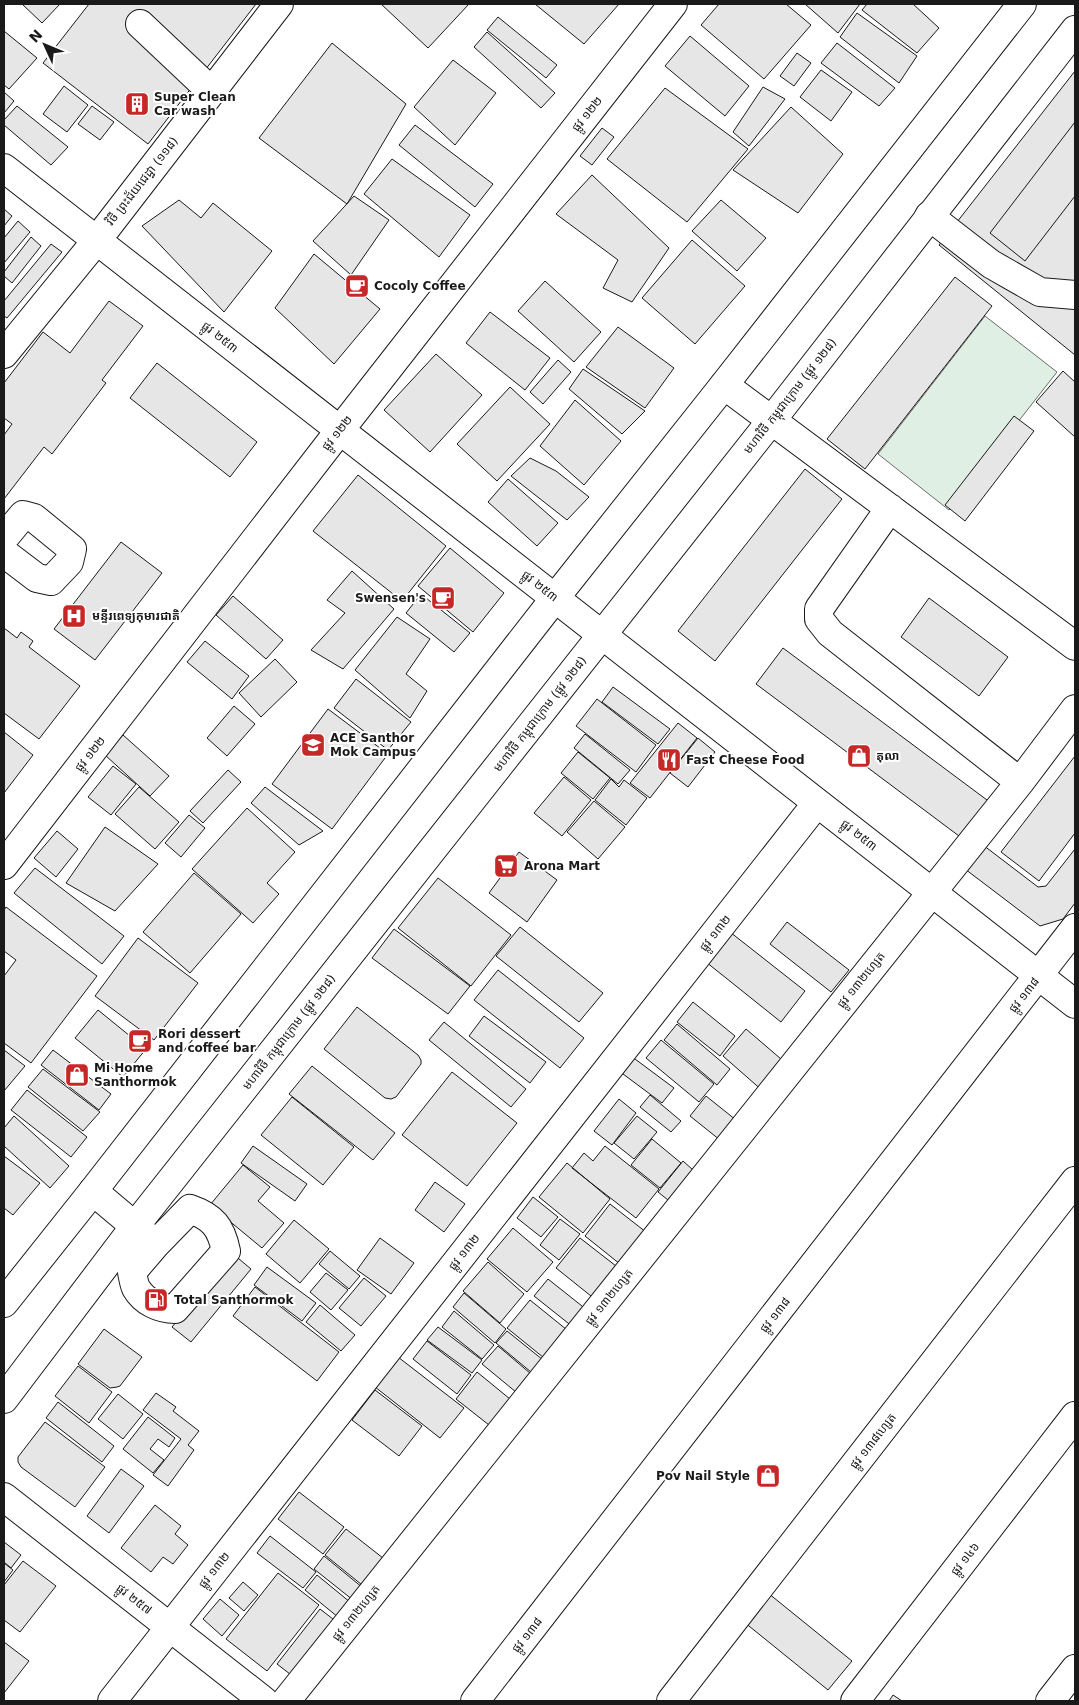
<svg xmlns="http://www.w3.org/2000/svg" width="1079" height="1705" viewBox="0 0 1079 1705" font-family="'DejaVu Sans','Noto Sans Khmer',sans-serif">
  <style>
    .green { fill: #e0efe3; stroke: #6a6a6a }
    .building { fill: #e6e6e6; stroke: #1a1a1a }
    .lines { fill: none; stroke-linecap: round; stroke-linejoin: round }
    .minor-casing { stroke: #1a1a1a; stroke-width: 30 }
    .major-casing { stroke: #1a1a1a; stroke-width: 30 }
    .minor { stroke: #fff; stroke-width: 28 }
    .major { stroke: #fff; stroke-width: 28 }
    .labels { text-anchor: middle; stroke-width: 4; stroke-linejoin: round; paint-order: stroke }
    .poi-label { font-size: 12px; font-weight: bold; fill: #1a1a1a; stroke: #fff; text-anchor: start }
    .street-label { font-size: 12px; fill: #1a1a1a; stroke: #fff }
  </style>
  <rect width="100%" height="100%" fill="#fff"/>
  <path class="green" d="M985 316 1057 372 949 510 878 454Z"/>
  <path class="building" d="M22 4H60L42 23Z
    M89 4H256L148 144 43 63Z
    M381 4H469L428 48Z
    M535 4H619L584 44Z
    M719 4H786L811 25 764 79 701 25Z
    M805 4H860L838 33Z
    M867 4H913L939 28 917 53 862 10Z
    M857 13 917 56 899 83 840 37Z
    M498 17 557 65 546 78 487 30Z
    M4 31 37 58 9 89 4 85Z
    M487 32 555 93 541 108 474 47Z
    M690 36 749 86 725 116 665 66Z
    M332 43 406 104 347 204 259 138Z
    M837 43 895 88 879 106 821 63Z
    M797 53 811 63 794 86 780 76Z
    M453 60 496 93 455 145 414 107Z
    M821 70 852 92 831 121 800 97Z
    M1075 71V355L939 245Z
    M64 86 88 105 67 132 43 114Z
    M763 87 785 99 749 146 733 132Z
    M665 88 748 149 687 222 607 159Z
    M4 92 14 101 4 113Z
    M17 106 68 147 51 165 4 125V120Z
    M92 106 114 122 100 140 78 124Z
    M791 107 843 154 798 213 733 170Z
    M1075 122V196L1025 261 990 233Z
    M415 125 493 184 475 207 399 145Z
    M602 128 614 137 592 165 580 156Z
    M392 159 470 215 439 257 364 194Z
    M592 175 669 248 632 302 603 288 618 260 556 214Z
    M354 196 389 220 351 275 313 241Z
    M179 200 201 218 213 203 272 251 224 312 142 226Z
    M721 200 766 238 737 271 692 231Z
    M4 209 12 216 4 226Z
    M18 221 30 232 4 263V238Z
    M31 237 41 246 12 283 4 276V272Z
    M692 240 745 286 695 344 642 298Z
    M51 244 62 252 7 318 4 316V301Z
    M314 254 380 309 334 364 275 308Z
    M955 277 992 306 865 469 827 439Z
    M545 281 601 332 574 362 518 311Z
    M109 301 143 326 102 380 106 383 52 454 44 447 4 499V435L12 424 4 418V383L43 332 70 353Z
    M490 312 550 358 525 390 466 343Z
    M618 327 674 368 645 408 586 367Z
    M436 354 482 395 430 452 384 410Z
    M558 360 571 372 543 404 530 392Z
    M157 363 257 442 230 477 130 398Z
    M583 369 645 411 622 434 569 389Z
    M1063 371 1075 382V437L1036 402Z
    M510 387 550 424 497 481 457 444Z
    M575 400 621 441 584 485 540 446Z
    M1014 416 1034 431 965 521 945 505Z
    M530 458 556 471 589 497 567 520 511 476Z
    M805 469 842 499 715 661 678 631Z
    M358 475 446 546 402 601 313 531Z
    M508 479 558 523 537 546 488 502Z
    M121 542 162 573 95 660 54 629Z
    M450 548 504 593 473 632 418 586Z
    M352 571 394 609 343 669 311 650 345 613 327 600Z
    M421 594 470 633 454 652 406 613Z
    M233 596 283 640 266 659 216 615Z
    M929 598 1008 657 979 696 901 637Z
    M397 617 430 639 406 674 427 691 410 718 355 670Z
    M4 628 17 638 21 632 33 641 29 647 80 686 39 739 4 713Z
    M205 641 249 676 232 699 187 662Z
    M783 648 991 803 963 839 756 684Z
    M275 659 297 682 261 717 239 693Z
    M356 679 411 722 388 750 334 708Z
    M613 687 670 729 658 744 602 702Z
    M597 699 656 745 636 772 576 726Z
    M234 706 255 724 227 756 207 738Z
    M328 709 388 754 332 829 272 784Z
    M678 723 697 738 650 798 630 783Z
    M4 732 33 755 4 793Z
    M585 734 630 770 618 784 574 748Z
    M123 735 169 776 150 796 105 755Z
    M698 738 715 752 688 787 670 773Z
    M578 752 610 778 593 799 561 773Z
    M1075 756V833L1039 881 1001 852Z
    M113 766 136 784 111 815 88 797Z
    M228 770 241 782 203 823 190 811Z
    M564 777 591 800 562 836 534 813Z
    M611 779 619 787 624 780 647 798 626 825 595 800Z
    M139 787 179 822 155 849 115 814Z
    M265 787 323 831 299 845 251 803Z
    M594 801 625 827 598 859 567 832Z
    M247 808 295 852 267 883 279 894 253 923 192 869Z
    M189 815 205 828 181 857 165 843Z
    M105 827 158 864 115 911 66 883Z
    M57 831 78 849 56 877 34 858Z
    M983 845 1038 887 1046 886 1075 849V903L1063 919 1040 926 965 869Z
    M519 852 557 880 527 922 489 893Z
    M35 868 124 936 102 964 14 893Z
    M194 873 241 914 190 973 143 932Z
    M438 878 511 935 471 986 398 928Z
    M6 907 97 976 31 1063 4 1043V976L16 960 4 951V910Z
    M787 922 849 970 831 992 770 944Z
    M520 927 603 993 579 1022 496 956Z
    M394 929 470 986 448 1014 372 958Z
    M730 932 805 991 781 1022 706 962Z
    M138 938 198 983 154 1040 95 996Z
    M498 970 584 1038 560 1068 474 1000Z
    M693 1002 735 1036 720 1056 677 1022Z
    M357 1007 418 1055 421 1060V1064L396 1097 391 1099 385 1098 324 1049Z
    M98 1010 146 1049 123 1077 75 1038Z
    M484 1016 546 1062 530 1083 469 1036Z
    M444 1022 526 1089 511 1107 429 1040Z
    M677 1024 730 1069 717 1085 664 1040Z
    M746 1029 788 1065 764 1092 723 1056Z
    M661 1040 714 1084 699 1102 646 1058Z
    M4 1050 25 1066 4 1091Z
    M53 1050 111 1094 99 1110 41 1065Z
    M631 1056 674 1088 662 1103 619 1071Z
    M312 1066 395 1133 373 1160 289 1094Z
    M43 1069 100 1112 83 1131 28 1087Z
    M452 1072 517 1123 467 1186 402 1135Z
    M27 1090 87 1137 71 1157 11 1110Z
    M650 1095 681 1121 671 1132 640 1107Z
    M706 1096 741 1124 725 1144 690 1116Z
    M292 1097 354 1147 323 1185 261 1135Z
    M619 1099 636 1113 612 1145 594 1131Z
    M14 1116 69 1166 50 1188 4 1146V1128Z
    M637 1116 657 1132 634 1159 614 1143Z
    M652 1139 681 1163 660 1188 631 1165Z
    M253 1146 307 1184 295 1201 241 1163Z
    M605 1146 659 1189 636 1218 572 1168 584 1153 593 1161Z
    M4 1156 40 1183 13 1215 4 1208Z
    M683 1161 693 1170 668 1200 658 1192Z
    M567 1163 610 1199 583 1233 539 1197Z
    M243 1165 270 1187 258 1201 284 1223 262 1248 210 1205Z
    M435 1182 465 1204 444 1232 415 1210Z
    M533 1197 558 1217 541 1237 517 1218Z
    M610 1204 651 1236 625 1268 585 1236Z
    M560 1219 580 1234 559 1260 540 1245Z
    M294 1220 329 1249 300 1283 266 1254Z
    M513 1228 553 1262 527 1292 487 1259Z
    M380 1238 414 1263 391 1294 357 1270Z
    M580 1238 625 1273 601 1304 556 1268Z
    M330 1251 360 1276 349 1289 319 1264Z
    M232 1253 251 1269 191 1342 172 1327Z
    M488 1262 524 1294 500 1323 463 1291Z
    M267 1267 316 1303 302 1321 254 1285Z
    M326 1273 348 1290 331 1310 310 1292Z
    M364 1278 386 1296 361 1326 339 1308Z
    M548 1279 592 1314 578 1331 534 1296Z
    M255 1287 339 1352 317 1381 233 1316Z
    M464 1293 506 1329 495 1343 453 1307Z
    M530 1300 572 1334 549 1362 507 1328Z
    M320 1305 355 1335 341 1351 306 1322Z
    M454 1311 494 1345 482 1359 442 1327Z
    M438 1327 482 1360 472 1373 427 1340Z
    M104 1329 142 1357 120 1386 117 1387 110 1388 78 1364Z
    M507 1331 548 1364 537 1377 496 1343Z
    M427 1341 471 1375 457 1394 413 1359Z
    M498 1346 537 1379 522 1397 482 1364Z
    M398 1357 464 1408 440 1438 375 1387Z
    M78 1366 112 1392 89 1423 55 1396Z
    M477 1372 510 1399 489 1425 456 1399Z
    M375 1390 422 1426 399 1456 352 1420Z
    M156 1393 176 1407 173 1411 199 1431 188 1445 194 1450 168 1486 153 1475 181 1439 143 1410Z
    M118 1394 143 1414 123 1439 98 1419Z
    M58 1402 114 1446 102 1462 46 1418Z
    M148 1417 175 1438 169 1447 158 1439 150 1449 164 1460 153 1473 123 1449Z
    M45 1422 105 1467 75 1507 21 1467 18 1462V1457Z
    M121 1469 144 1486 109 1533 87 1516Z
    M299 1492 344 1527 323 1554 278 1519Z
    M155 1505 181 1526 175 1534 188 1545 173 1564 163 1557 151 1572 121 1548Z
    M346 1529 388 1562 367 1589 325 1555Z
    M270 1536 316 1572 303 1588 257 1553Z
    M4 1542 21 1555 11 1568 4 1562Z
    M324 1556 368 1592 358 1604 314 1569Z
    M23 1561 56 1586 20 1632 4 1620V1585Z
    M4 1563 13 1570 4 1582Z
    M278 1573 319 1605 267 1671 226 1639Z
    M317 1575 356 1607 344 1622 305 1590Z
    M243 1582 258 1595 244 1611 229 1598Z
    M768 1593 852 1661 828 1690 744 1622Z
    M220 1599 239 1615 222 1636 203 1619Z
    M320 1609 342 1626 299 1681 277 1664Z
    M4 1642 29 1661 4 1693Z
    M893 1695 902 1701H889Z"/>
  <g class="lines">
    <defs>
      <path id="minor" d="M140 24 211 91
        M4 168 1075 1004
        M929 216 991 264 1040 292 1075 295
        M4 354 97 240 279 4
        M724 385 1075 646
        M890 508 819 609V619L830 633 1020 782
        M4 538 23 515 34 518 72 549 69 562 51 581 37 578 4 553
        M4 865 340 430 673 4
        M93 1191 156 1244 132 1272C133 1277 134 1284 136 1288 144 1302 160 1309 175 1309L226 1251C221 1227 213 1217 190 1209L156 1244
        M4 1497 264 1701
        M112 1701 817 803
        M286 1701 1020 782 1075 709
        M475 1701 1075 928
        M671 1701 1075 1181
        M855 1701 1075 1416
        M1050 1701 1075 1669"/>
      <path id="major" d="M4 1303 93 1191 555 598 724 385 1022 4
        M4 1399 135 1226 771 421 1075 30"/>
    </defs>
    <use href="#minor" class="minor-casing"/>
    <use href="#major" class="major-casing"/>
    <use href="#minor" class="minor"/>
    <use href="#major" class="major"/>
  </g>
  <defs>
    <symbol id="building-square" viewBox="-11 -11 22 22"><rect x="-9" y="-9" width="18" height="18" rx="4" fill="#c62828" stroke="#fff"/><path d="M-4-6H4V6H1V3H-1V6H-4ZM-2.5-4.3h1.7v1.8h-1.7ZM.8-4.3h1.7v1.8H.8ZM-2.5-1h1.7V.8h-1.7ZM.8-1h1.7V.8H.8Z" fill="#fff"/></symbol>
    <symbol id="cafe-square" viewBox="-11 -11 22 22"><rect x="-9" y="-9" width="18" height="18" rx="4" fill="#c62828" stroke="#fff"/><path d="M-5.5-4.5H6V0H3Q3 3.5 0 3.5H-2.5Q-5.5 3.5-5.5 0ZM3-3.2v2h1.7v-2ZM-6 4.5H4V6H-6Z" fill="#fff"/></symbol>
    <symbol id="hospital-square" viewBox="-11 -11 22 22"><rect x="-9" y="-9" width="18" height="18" rx="4" fill="#c62828" stroke="#fff"/><path d="M-5-5h3v3.5h4V-5h3V5h-3V1.5h-4V5h-3Z" fill="#fff"/></symbol>
    <symbol id="school-square" viewBox="-11 -11 22 22"><rect x="-9" y="-9" width="18" height="18" rx="4" fill="#c62828" stroke="#fff"/><path d="M0-5L7-2L0 1L-7-2ZM-4 1L0 2.5L4 1V4Q0 6-4 4Z" fill="#fff"/></symbol>
    <symbol id="shop-square" viewBox="-11 -11 22 22"><rect x="-9" y="-9" width="18" height="18" rx="4" fill="#c62828" stroke="#fff"/><path d="M-5-2.5h2.3a2.7 3.5 0 0 1 5.4 0H5L5.5 6h-11ZM-1.5-2.5h3a1.5 2.3 0 0 0-3 0Z" fill="#fff"/></symbol>
    <symbol id="restaurant-square" viewBox="-11 -11 22 22"><rect x="-9" y="-9" width="18" height="18" rx="4" fill="#c62828" stroke="#fff"/><path d="M-5-6h1v4h1v-4h1v4h1v-4h1v5L-1.5 .5V6h-2V.5L-5-1ZM5-6V6H3V1.5H1.5Q1.5-4 5-6Z" fill="#fff"/></symbol>
    <symbol id="supermarket-square" viewBox="-11 -11 22 22"><rect x="-9" y="-9" width="18" height="18" rx="4" fill="#c62828" stroke="#fff"/><path d="M-6-5.5h2.5l.6 2H6L4.5 2H-2.5L-4.4-4H-6ZM-1.5 3.2a1.3 1.3 0 1 0 .1 0ZM3 3.2a1.3 1.3 0 1 0 .1 0Z" fill="#fff"/></symbol>
    <symbol id="fuel-square" viewBox="-11 -11 22 22"><rect x="-9" y="-9" width="18" height="18" rx="4" fill="#c62828" stroke="#fff"/><path d="M-5.5-6h7V0h2V4h1.3V-2.5L3-4.5l.8-.8L6-3V5H2.5V1h-1V6h-7ZM-4.2-4.7v3.2H.2V-4.7Z" fill="#fff"/></symbol>
  </defs>
  <g fill-rule="evenodd">
    <use href="#building-square" x="123" y="90" width="28" height="28"/>
    <use href="#cafe-square" x="343" y="272" width="28" height="28"/>
    <use href="#cafe-square" x="429" y="584" width="28" height="28"/>
    <use href="#hospital-square" x="60" y="602" width="28" height="28"/>
    <use href="#school-square" x="299" y="731" width="28" height="28"/>
    <use href="#shop-square" x="845" y="742" width="28" height="28"/>
    <use href="#restaurant-square" x="655" y="746" width="28" height="28"/>
    <use href="#supermarket-square" x="492" y="852" width="28" height="28"/>
    <use href="#cafe-square" x="126" y="1027" width="28" height="28"/>
    <use href="#shop-square" x="63" y="1061" width="28" height="28"/>
    <use href="#fuel-square" x="142" y="1286" width="28" height="28"/>
    <use href="#shop-square" x="754" y="1462" width="28" height="28"/>
  </g>
  <g class="labels">
    <g class="poi-label">
      <text x="154" y="101">Super Clean<tspan x="154" dy="14">Car wash</tspan></text>
      <text x="374" y="290">Cocoly Coffee</text>
      <text x="426" y="602" text-anchor="end">Swensen's</text>
      <text x="92" y="620">មន្ទីរពេទ្យកុមារជាតិ</text>
      <text x="330" y="742">ACE Santhor<tspan x="330" dy="14">Mok Campus</tspan></text>
      <text x="876" y="760">តុលា</text>
      <text x="686" y="764">Fast Cheese Food</text>
      <text x="524" y="870">Arona Mart</text>
      <text x="158" y="1038">Rori dessert<tspan x="158" dy="14">and coffee bar</tspan></text>
      <text x="94" y="1072">Mi Home<tspan x="94" dy="14">Santhormok</tspan></text>
      <text x="174" y="1304">Total Santhormok</text>
      <text x="750" y="1480" text-anchor="end">Pov Nail Style</text>
    </g>
    <g class="street-label">
      <text transform="translate(587 114) rotate(-52)" y="4">ផ្លូវ ១២២</text>
      <text transform="translate(142 181) rotate(-52)" y="4">វិថី ព្រះជ័យជេដ្ធា (១១៨)</text>
      <text transform="translate(220 337) rotate(38)" y="4">ផ្លូវ ២៥៣</text>
      <text transform="translate(790 396) rotate(-52)" y="4">មហាវិថី កម្ពុជាក្រោម (ផ្លូវ ១២៨)</text>
      <text transform="translate(337 433) rotate(-52)" y="4">ផ្លូវ ១២២</text>
      <text transform="translate(540 586) rotate(38)" y="4">ផ្លូវ ២៥៣</text>
      <text transform="translate(540 714) rotate(-52)" y="4">មហាវិថី កម្ពុជាក្រោម (ផ្លូវ ១២៨)</text>
      <text transform="translate(90 754) rotate(-52)" y="4">ផ្លូវ ១២២</text>
      <text transform="translate(859 835) rotate(38)" y="4">ផ្លូវ ២៥៣</text>
      <text transform="translate(715 933) rotate(-52)" y="4">ផ្លូវ ១៣២</text>
      <text transform="translate(861 980) rotate(-51)" y="4">ផ្លូវ ១៣២ហ្សេត</text>
      <text transform="translate(1024 995) rotate(-52)" y="4">ផ្លូវ ១៣៨</text>
      <text transform="translate(289 1032) rotate(-52)" y="4">មហាវិថី កម្ពុជាក្រោម (ផ្លូវ ១២៨)</text>
      <text transform="translate(464 1252) rotate(-52)" y="4">ផ្លូវ ១៣២</text>
      <text transform="translate(609 1297) rotate(-51)" y="4">ផ្លូវ ១៣២ហ្សេត</text>
      <text transform="translate(775 1315) rotate(-52)" y="4">ផ្លូវ ១៣៨</text>
      <text transform="translate(873 1441) rotate(-52)" y="4">ផ្លូវ ១៣៨ហ្សេត</text>
      <text transform="translate(965 1559) rotate(-52)" y="4">ផ្លូវ ១៤៦</text>
      <text transform="translate(214 1570) rotate(-52)" y="4">ផ្លូវ ១៣២</text>
      <text transform="translate(134 1599) rotate(38)" y="4">ផ្លូវ ២៥៧</text>
      <text transform="translate(356 1613) rotate(-51)" y="4">ផ្លូវ ១៣២ហ្សេត</text>
      <text transform="translate(527 1635) rotate(-52)" y="4">ផ្លូវ ១៣៨</text>
    </g>
  </g>
  <rect width="1079" height="1705" fill="none" stroke="#1a1a1a" stroke-width="10"/>
  <g transform="translate(45 45) rotate(314)" stroke="#ffffff" stroke-width="4" paint-order="stroke">
  <path d="M0-4L9 19L0 12L-9 19Z" fill="#1a1a1a"/>
  <text y="-8" font-size="14" font-weight="bold" text-anchor="middle" fill="#1a1a1a">N</text>
  </g>
</svg>
